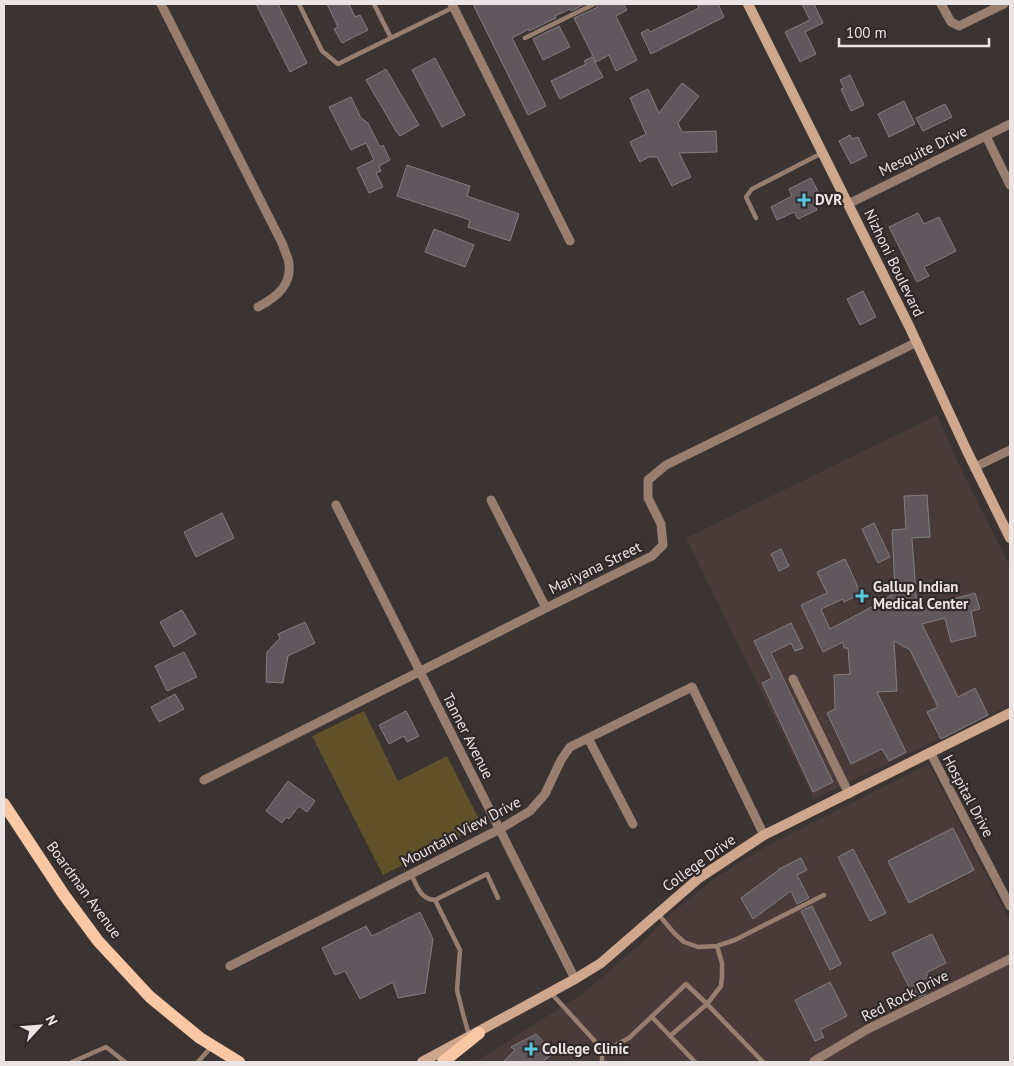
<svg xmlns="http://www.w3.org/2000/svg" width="1014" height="1066" viewBox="0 0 1014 1066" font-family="'PT Sans',sans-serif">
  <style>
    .built { fill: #4a3b3a }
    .green { fill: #615129 }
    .building { fill: #60585c; stroke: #867d81 }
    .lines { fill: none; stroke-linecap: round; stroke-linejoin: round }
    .service { stroke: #977e6e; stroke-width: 4.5 }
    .minor { stroke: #977e6e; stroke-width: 9 }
    .secondary { stroke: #cfa78d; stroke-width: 10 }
    .primary { stroke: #fac7a5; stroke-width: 12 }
    .poi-dot { fill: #57c9e1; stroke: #312929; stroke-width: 2 }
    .labels { text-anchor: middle; stroke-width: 4.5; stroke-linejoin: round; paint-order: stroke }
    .street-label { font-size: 15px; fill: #eae4e4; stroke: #312929 }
    .poi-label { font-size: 15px; font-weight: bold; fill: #eae4e4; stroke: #312929; text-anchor: start }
  </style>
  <rect width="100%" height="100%" fill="#3c3333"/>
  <path class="built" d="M937 415 960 467 1010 566V705L814 799 686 538Z
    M929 764 1010 921V1062H475L582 994 643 942 674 911 718 876 770 844Z"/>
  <path class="green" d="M364 711 398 781 447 756 482 825 383 875 312 736Z"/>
  <path class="building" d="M256 4H278L307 63 290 72Z
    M327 4H349L355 17 360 15 368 30 342 43 334 29 338 27Z
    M473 4H585L571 11 570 9 555 16 556 18 529 31V29L512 38 546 106 528 115Z
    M598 4H624L627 10 616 16 637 60 616 71 609 55 596 62 574 18 596 8Z
    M697 4H718L724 17 651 54 641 33 648 29 650 32 699 8Z
    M802 4H814L823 23 805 32 816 54 800 62 785 32 810 20Z
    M559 26 570 47 543 60 533 39Z
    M592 57 603 77 560 99 551 81 586 64 584 61Z
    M435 58 465 115 442 127 412 70Z
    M386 69 419 125 400 136 396 131 366 80Z
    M850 75 864 105 851 111 841 89 844 88 840 80Z
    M682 83 699 96 678 123 682 132 716 131 717 152 679 153 691 177 672 186 657 157H649L640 162 630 142 646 134 630 98 648 89 659 113Z
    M351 97 361 118 368 123 380 147 383 145 390 160 379 166 381 171 376 173 383 187 369 193 357 168 374 160 366 143 351 150 329 107Z
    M904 101 915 124 889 137 878 114Z
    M945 104 952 117 923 131 916 118Z
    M850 135 852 139 858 137 867 156 851 164 839 141Z
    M407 165 470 186 467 196 519 214 510 241 468 227 470 220 397 196Z
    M811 178 821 197 813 201 817 210 798 219 794 212 777 220 771 207 792 196 789 189Z
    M918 213 924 224 939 217 956 251 924 267 929 276 917 282 889 227Z
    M434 229 474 245 465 267 425 252Z
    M863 291 876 317 860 325 847 299Z
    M927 495 930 537 912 538 917 609 975 593 980 609 971 611 976 636 951 642 945 618 922 624 958 697 975 688 988 715 941 739 927 712 938 707 910 650 894 641 897 691 877 692 906 752 889 761 882 749 851 764 827 713 835 709 834 675 850 674 848 648H844L843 642 823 652 801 605 827 593 817 572 845 559 861 594 844 602 843 599 821 609 830 629 883 601 891 595 895 589 892 530 906 529 904 496Z
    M222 513 234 538 196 557 184 532Z
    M874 523 890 557 878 563 862 529Z
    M781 549 789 566 779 571 771 554Z
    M182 610 196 634 174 647 160 622Z
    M305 622 315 643 288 656 283 683 266 682 267 652 280 638 278 634Z
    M791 623 803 648 795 651 791 643 771 653 833 782 813 792 762 683 772 678 754 641Z
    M184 652 197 677 167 691 155 666Z
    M175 694 184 709 159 722 151 707Z
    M406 711 419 736 407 742 404 736 389 744 379 725Z
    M288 781 315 801 307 812 299 806 289 819 286 817 282 823 266 811Z
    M953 828 974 870 909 903 888 861Z
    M853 849 886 913 870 921 838 857Z
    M801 858 807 870 797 875 809 898 797 904 791 891 753 919 741 898 780 869H779Z
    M812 906 841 964 830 970 801 911Z
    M420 912 433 939 425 993 398 998 393 982 360 999 345 971 335 975 322 948 366 926 372 936Z
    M932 934 946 963 926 973 930 980 921 984 926 994 915 999 892 953Z
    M830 982 847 1016 820 1030 824 1037 815 1041 795 1000Z
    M536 1034 554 1053 542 1062H503L515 1050 511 1047Z"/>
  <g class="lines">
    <path class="service" d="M299 4 322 51 338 64 454 7
      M374 4 391 38
      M525 38 594 4
      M756 218 746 197 752 189 822 153
      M411 874C417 886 420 899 435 900L487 874 498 898
      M435 900 460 950 457 990 463 1014 469 1035
      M659 915 674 933 684 942 698 947 717 946 735 940 824 895
      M551 993 592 1038 602 1050V1062
      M652 1017 695 1062
      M670 1036 707 1004 721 986 722 976V963L717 946
      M602 1050 616 1045 629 1038 686 984 707 1004 763 1062
      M72 1062 106 1047 125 1062
      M198 1062 212 1046"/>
    <path class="minor" d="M161 4 282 243C284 248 286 254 288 259 294 283 278 297 258 307
      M452 4 570 241
      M941 4 951 22 959 26 1004 4
      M986 136 1010 185
      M848 204 1010 124
      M975 467 1010 450
      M491 500 546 608
      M336 505 575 979
      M793 679 849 794
      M588 738 633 824
      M930 752 1010 906
      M204 780 546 608 652 556 663 545 661 524 648 498V480L666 465 917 342
      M230 966 500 829 530 811 545 794 561 760 570 747 692 687 764 835
      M814 1061 868 1029 1010 959"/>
    <path class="secondary" d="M748 4 910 328 966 449 1010 538
      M422 1062 575 979 601 963 699 878 764 835 1010 713"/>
    <path class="primary" d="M4 804 64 895 98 941 150 997 200 1038 239 1062
      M443 1062 479 1033"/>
  </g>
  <g class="poi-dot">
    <path d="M801.5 192.5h5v5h5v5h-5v5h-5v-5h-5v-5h5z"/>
    <path d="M859.5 588.5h5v5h5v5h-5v5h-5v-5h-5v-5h5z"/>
    <path d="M528.5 1041.5h5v5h5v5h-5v5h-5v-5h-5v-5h5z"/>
  </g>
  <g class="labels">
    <g class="street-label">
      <text transform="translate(923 151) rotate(-26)" y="5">Mesquite Drive</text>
      <text transform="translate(894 263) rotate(64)" y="5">Nizhoni Boulevard</text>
      <text transform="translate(595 568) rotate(-26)" y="5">Mariyana Street</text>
      <text transform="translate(468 736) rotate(63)" y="5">Tanner Avenue</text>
      <text transform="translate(968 796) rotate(62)" y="5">Hospital Drive</text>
      <text transform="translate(461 832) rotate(-28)" y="5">Mountain View Drive</text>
      <text transform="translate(699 863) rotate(-36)" y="5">College Drive</text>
      <text transform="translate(84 890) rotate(54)" y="5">Boardman Avenue</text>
      <text transform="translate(905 996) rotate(-27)" y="5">Red Rock Drive</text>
    </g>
    <g class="poi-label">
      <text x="815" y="205">DVR</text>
      <text x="873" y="592">Gallup Indian<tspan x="873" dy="17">Medical Center</tspan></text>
      <text x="542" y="1054">College Clinic</text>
    </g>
  </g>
  <rect width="1014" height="1066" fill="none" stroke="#eae4e4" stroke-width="10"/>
  <g transform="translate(40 1026) rotate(64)" stroke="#312929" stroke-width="4" paint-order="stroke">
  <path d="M0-4L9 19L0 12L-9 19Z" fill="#eae4e4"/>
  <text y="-8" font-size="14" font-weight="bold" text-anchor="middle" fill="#eae4e4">N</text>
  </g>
  <path d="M839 38v8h150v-8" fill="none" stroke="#eae4e4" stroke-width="2.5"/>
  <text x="846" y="38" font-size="15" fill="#eae4e4" stroke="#312929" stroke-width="4" paint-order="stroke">100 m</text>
</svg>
